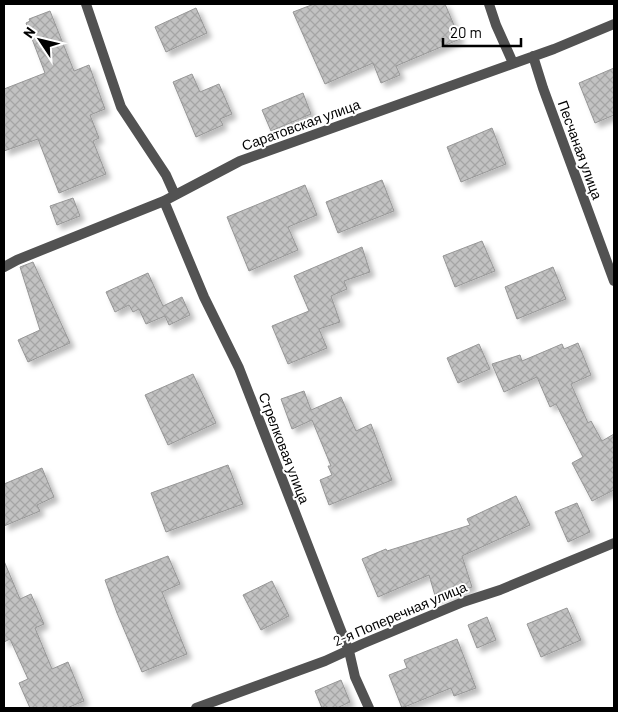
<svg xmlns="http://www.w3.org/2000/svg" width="618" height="712" viewBox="0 0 618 712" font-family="Barlow,sans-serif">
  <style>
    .building { fill: url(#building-cross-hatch); stroke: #969696; filter: url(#shadow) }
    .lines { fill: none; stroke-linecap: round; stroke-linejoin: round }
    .street { stroke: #525252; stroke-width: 10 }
    .labels { text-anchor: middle; stroke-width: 4; stroke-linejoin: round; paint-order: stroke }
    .street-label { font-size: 14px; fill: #000; stroke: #fff }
  </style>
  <defs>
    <pattern id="building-cross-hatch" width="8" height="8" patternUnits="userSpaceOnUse" patternTransform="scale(1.25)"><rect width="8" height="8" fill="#c2c2c2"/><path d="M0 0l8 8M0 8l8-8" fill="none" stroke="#a5a5a5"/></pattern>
    <filter id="shadow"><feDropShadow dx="4.5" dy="4.5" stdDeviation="2.5" flood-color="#0004"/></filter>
  </defs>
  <rect width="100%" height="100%" fill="#fff"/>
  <path class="building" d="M314 4H445L460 39 396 66 400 75 381 83 373 63 325 84 293 12Z
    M196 8 207 33 166 52 155 27Z
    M50 11 74 71 89 65 105 109 90 115 99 138 93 141 106 174 59 193 38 139 4 151V89L45 73 26 23 30 21 29 19Z
    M614 68V115L595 123 579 83Z
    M192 74 200 92 219 84 232 114 220 119 223 125 196 137 173 82Z
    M303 93 311 114 271 131 262 110Z
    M492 128 506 164 461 182 447 147Z
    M382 180 394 211 338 233 326 202Z
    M305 185 317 215 288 227 298 250 249 271 227 217Z
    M73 198 80 216 57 225 50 206Z
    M482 241 495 271 455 287 443 256Z
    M362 247 370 272 344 281 347 289 331 296 340 322 319 329 327 348 288 364 272 326 309 311 294 276Z
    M33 262 70 343 28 362 18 340 40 330 20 267Z
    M553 267 566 299 517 319 505 287Z
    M148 273 163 306 182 297 190 315 169 325 165 316 146 324 139 309 133 312 129 305 115 312 106 292Z
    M578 343 591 375 571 384 588 423 591 421 602 441 614 434V490L592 501 572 463 583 457 556 404 550 407 537 377 504 392 492 364 520 355 522 361 562 344 564 349Z
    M479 344 490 369 458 383 447 358Z
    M193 374 216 423 168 445 145 395Z
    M304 391 311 410 341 397 356 431 371 424 392 480 329 505 320 480 332 475 328 466H331L312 420 292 429 281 399Z
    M228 465 243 504 166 532 151 493Z
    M42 468 54 497 37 505 40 511 4 526V484Z
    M516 496 530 525 462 556 472 587 436 599 429 575 378 597 362 559 386 549 387 551 470 525 467 519Z
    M577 503 590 532 568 542 555 512Z
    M168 556 180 584 162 592 187 654 142 672 117 613 105 580Z
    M4 561 20 599 31 594 44 624 35 628 52 669 68 662 84 701 67 708H30L19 683 28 679 10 639 4 642Z
    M272 581 289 616 261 630 243 595Z
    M567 608 581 640 541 657 527 624Z
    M487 617 496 640 477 648 468 625Z
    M457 639 476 688 454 696 451 688 402 708 389 675 407 668 404 660Z
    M341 680 350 702 337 708H322L315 691Z"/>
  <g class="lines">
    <path class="street" d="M86 4 121 107 166 175 175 195
      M489 4 496 25 513 63
      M533 56 543 88 614 281
      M164 201 204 297 239 368 340 628 349 651 355 677 369 708
      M4 267 17 260 164 201 240 161 554 49 614 24
      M196 708 325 661 362 644 463 602 500 590 614 543"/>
  </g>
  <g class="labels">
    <g class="street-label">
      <text transform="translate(301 125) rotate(-20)" y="5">Саратовская улица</text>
      <text transform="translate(580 150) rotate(70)" y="5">Песчаная улица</text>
      <text transform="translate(284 448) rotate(69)" y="5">Стрелковая улица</text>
      <text transform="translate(400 614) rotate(-23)" y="5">2-я Поперечная улица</text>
    </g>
  </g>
  <rect width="618" height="712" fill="none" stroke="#000000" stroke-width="10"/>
  <g transform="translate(40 40) rotate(305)" stroke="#ffffff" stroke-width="4" paint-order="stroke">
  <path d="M0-4L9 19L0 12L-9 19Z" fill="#000000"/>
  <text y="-8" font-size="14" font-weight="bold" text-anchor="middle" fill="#000000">N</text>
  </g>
  <path d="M443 38v8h78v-8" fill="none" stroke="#000000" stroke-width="2.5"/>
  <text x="450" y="38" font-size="15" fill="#000000" stroke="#ffffff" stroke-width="4" paint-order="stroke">20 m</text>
</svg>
